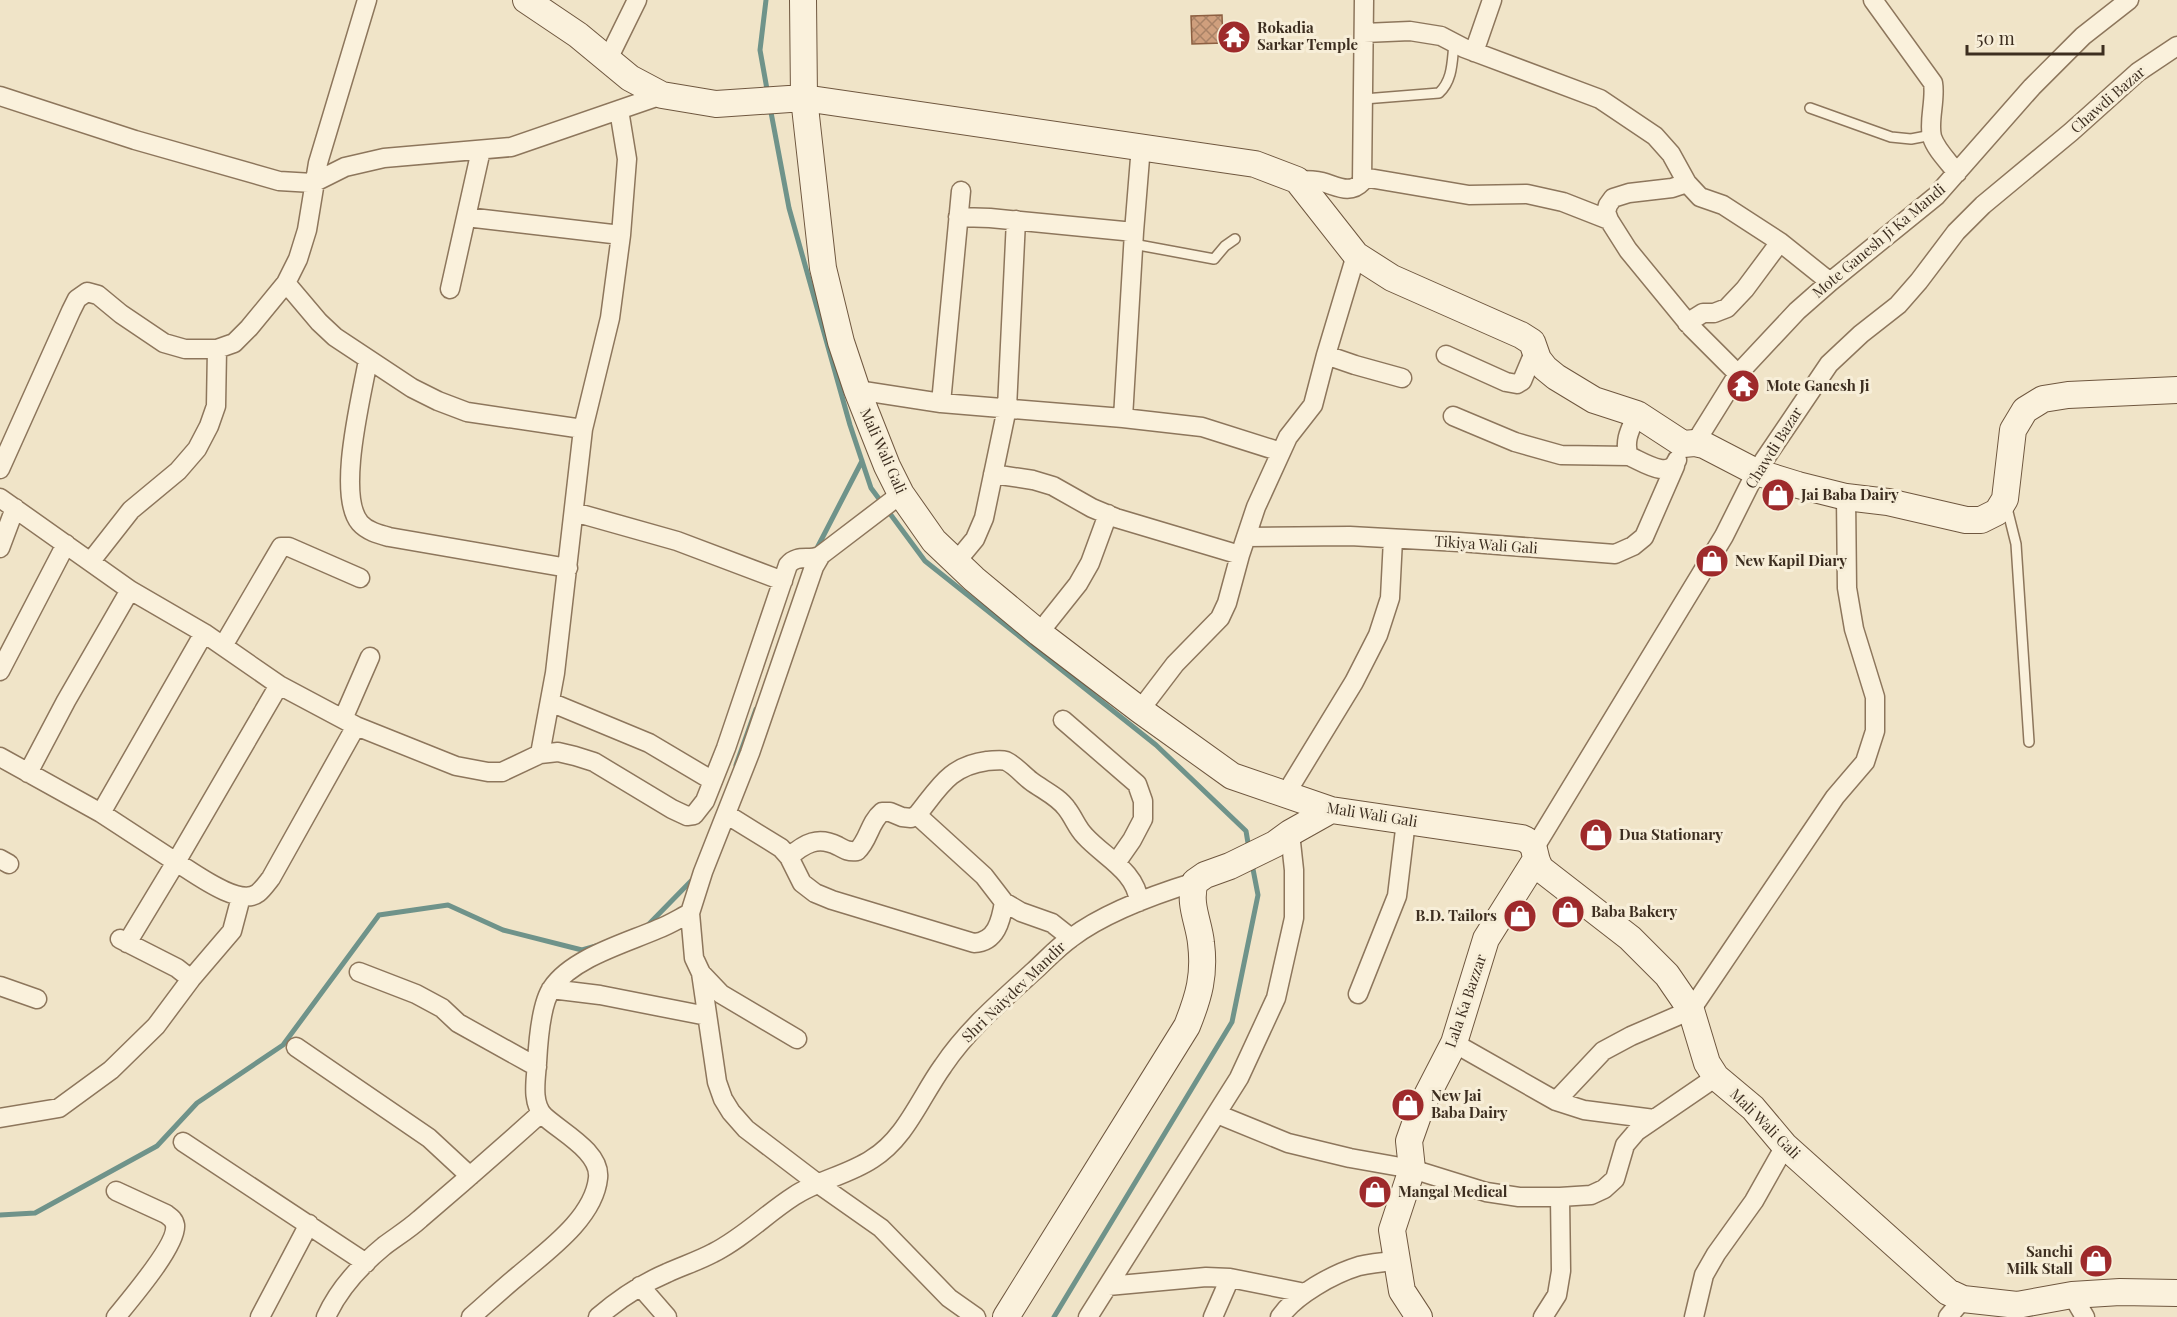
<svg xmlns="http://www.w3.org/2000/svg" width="2177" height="1317" viewBox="0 0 2177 1317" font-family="'Playfair Display',serif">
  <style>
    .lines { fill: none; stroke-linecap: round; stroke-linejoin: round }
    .stream { stroke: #6f938a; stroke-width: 5 }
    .building { fill: url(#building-cross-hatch); stroke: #8d5f41; stroke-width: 1.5 }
    .lane-casing { stroke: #8d765c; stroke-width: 12 }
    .street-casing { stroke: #8d765c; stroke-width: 21 }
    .secondary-casing { stroke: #6f573f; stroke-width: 28 }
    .lane { stroke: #faf1dc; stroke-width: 9 }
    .street { stroke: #faf1dc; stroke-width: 18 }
    .secondary { stroke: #faf1dc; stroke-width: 26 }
    .labels { text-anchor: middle; stroke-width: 6; stroke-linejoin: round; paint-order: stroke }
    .poi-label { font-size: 15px; font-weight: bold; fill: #3d2e20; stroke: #f7eed8; text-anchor: start }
    .street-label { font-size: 15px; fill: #3d2e20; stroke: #f7eed8 }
  </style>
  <defs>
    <pattern id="building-cross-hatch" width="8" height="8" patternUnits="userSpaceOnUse" patternTransform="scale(1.5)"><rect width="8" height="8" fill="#cf9f7d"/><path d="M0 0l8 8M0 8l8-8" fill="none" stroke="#a98266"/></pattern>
  </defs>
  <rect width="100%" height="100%" fill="#f0e4c8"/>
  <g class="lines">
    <path class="stream" d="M766 0 760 50 768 95
      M770 107 789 208 850 425 871 488 925 561 1156 745 1246 831 1249 849
      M815 552 862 461
      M736 765 756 709
      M648 925 694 878
      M0 1215 35 1213 157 1146 197 1103 283 1045 379 915 448 905 503 930 582 950 596 946
      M1054 1317 1232 1022 1258 895 1252 864"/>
  </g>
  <path class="building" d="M1222 15 1223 43 1192 44 1191 16Z"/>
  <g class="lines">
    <defs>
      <path id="lane" d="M1364 99 1439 93C1453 80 1452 61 1454 44
        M1810 108 1891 137 1911 139 1932 135
        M1133 244 1214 259 1225 246 1235 239
        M2006 504 2016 544 2029 742"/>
      <path id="street" d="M1873 0 1933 83C1936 100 1928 121 1932 137 1936 150 1949 162 1957 173
        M1364 33 1410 31 1441 36 1464 48 1600 99 1655 136 1671 154 1687 183 1700 197 1723 205 1780 242 1830 282
        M1474 52 1492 0
        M608 59 637 0
        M0 96 135 140 279 181 313 183 345 167 384 158 511 147 662 95
        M1363 177 1469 195 1527 194 1563 202 1609 220
        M1297 180C1305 180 1314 180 1322 182 1337 186 1350 195 1362 182L1364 0
        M1687 183 1672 188 1629 193 1613 198 1608 205 1606 212 1609 220 1628 250 1692 328 1738 374
        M466 217 621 235
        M958 217 990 218 1134 232
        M286 283 319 322 335 337 412 388 438 401 467 412 583 429
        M450 289 481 150
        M1687 323 1703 313H1714L1727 308 1745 289 1780 242
        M1326 355 1355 365 1402 378
        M1446 355 1506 382 1517 384 1522 381 1535 350
        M368 360C362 395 336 495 360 523 367 531 378 534 389 537L568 568
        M857 390 941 403 1123 418 1134 232 1141 146
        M941 403 961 191
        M1637 414C1631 428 1623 441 1629 456 1643 462 1669 480 1677 460
        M1453 416 1515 442 1561 455 1629 456
        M1123 418 1202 427 1281 452
        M1695 443 1738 374 1797 311 1830 282 1936 196 2032 87 2083 36 2129 0
        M0 469 71 311 77 299 87 292 98 295 121 314 164 343 185 349H217L234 343 249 328 286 283 298 259 307 230 318 163 367 0
        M993 474 1033 480 1053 486 1092 508 1116 518 1240 555
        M0 498 130 590 204 633 279 685 356 726 456 766 488 772H502L540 754 558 752 575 756 594 762 672 809 687 816 694 815 705 801 726 748 788 565C798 553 810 562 821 555L901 494
        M574 512 677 541 783 581
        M1246 537 1350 536 1459 542 1615 554 1633 546 1644 537 1675 466
        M0 548 15 508
        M91 561 131 510 178 471 197 449 209 426 216 406 217 349
        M956 562 975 539 984 518 1007 408 1016 220
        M1039 633 1078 584 1090 563 1108 514
        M223 646 281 547H289L360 578
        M0 671 66 544
        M550 702 649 743 713 781
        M1140 710 1175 664 1220 618 1227 603 1240 555 1256 507 1288 437 1313 405 1326 355 1356 255
        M343 719 370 657
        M1063 720 1137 784 1143 801V819L1132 840 1116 863
        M540 754 555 673 583 429 610 318 621 235 627 159 619 110
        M0 757 101 813 176 862 279 685
        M28 773 66 701 130 590
        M1285 795 1354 682 1378 635 1390 598 1393 539
        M101 813 204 633
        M726 814 781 848 789 857 802 883 815 893 832 900 974 943C996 942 1001 921 1004 902
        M917 815 984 876 1004 902 1021 912 1052 923 1071 938
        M1535 847 1701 574 1724 536 1756 472 1829 364 1861 334 1898 305 1919 281 1956 232 1983 205 2071 132 2138 72 2177 46
        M789 857C805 843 818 836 838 846 845 850 849 852 857 851 869 840 869 823 882 812H890L902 817 911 818 917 815C939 788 949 766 987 761 993 761 1000 759 1006 761 1015 765 1023 775 1031 781 1043 790 1059 797 1067 809 1074 818 1077 828 1085 836 1104 857 1136 871 1139 902
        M0 859 9 864
        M127 943 176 862C193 872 239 908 258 893 263 889 267 883 271 878L356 726
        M359 972 416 994 442 1008 458 1023 537 1067
        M701 973 717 1082 723 1099 731 1112 746 1129 817 1183 881 1228 949 1298 976 1317
        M191 979 232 931 241 897
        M0 986 37 999
        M551 989 600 995 707 1016
        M1358 994 1397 896 1406 821
        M797 1039 721 994 701 973 694 958 690 913 703 872 750 753 814 567 821 555
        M1454 1043 1556 1101 1584 1110 1654 1119
        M296 1047 429 1138 470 1176
        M1556 1101 1603 1051 1631 1036 1691 1010 1835 797 1865 762 1875 731V697L1854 629 1847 588 1846 497
        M1217 1114 1288 1143 1350 1158 1412 1169 1486 1192 1519 1197H1560L1591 1195 1604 1189 1615 1179 1625 1145 1637 1131 1716 1077
        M0 1118 59 1108 111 1070 156 1026 191 979 177 968 120 939
        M183 1142 366 1263
        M116 1191 166 1214C170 1217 174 1219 175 1225 178 1244 129 1301 116 1317
        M640 1286 667 1317
        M1108 1286 1206 1277 1230 1278 1305 1293
        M2072 1295 2085 1317
        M260 1317 309 1224
        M326 1317C338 1290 361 1265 384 1246 396 1237 409 1229 420 1219 461 1184 501 1149 541 1113
        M471 1317C487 1303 503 1288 519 1275 547 1251 594 1218 598 1178 601 1152 561 1132 544 1116 531 1103 536 1079 537 1063 538 1044 541 1003 552 988 572 958 626 943 658 929 669 925 680 918 690 913
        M598 1317C619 1299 641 1284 667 1273 682 1266 698 1261 713 1253 743 1238 766 1214 794 1196 818 1180 848 1175 872 1159 906 1138 920 1098 943 1066 967 1030 1002 1000 1034 971 1046 960 1058 947 1071 938 1104 913 1156 894 1195 882
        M1088 1317 1239 1078 1276 998 1294 918V870L1290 833
        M1213 1317 1230 1278
        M1280 1317C1295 1295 1333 1274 1359 1266 1371 1263 1384 1262 1397 1261
        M1543 1317 1557 1295 1561 1271 1560 1197
        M1694 1317 1704 1275 1716 1254 1754 1201 1785 1146
        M1948 1317 1963 1299"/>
      <path id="secondary" d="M526 0 578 35 630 78 662 95 716 104 804 98 1255 164 1297 180 1356 255 1392 278 1521 335 1532 342 1538 359 1545 368 1556 377 1594 400 1637 414 1683 444 1695 443 1704 445 1756 472 1798 485 1846 497 1888 502 1966 520H1981L1997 512 2005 499 2013 430 2025 410 2043 399 2068 395 2177 390
        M803 0 804 98 823 268 841 342 857 390 887 466 901 494 934 541 974 579 1039 633 1140 710 1232 776 1331 810 1522 838C1540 845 1531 855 1541 869L1630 938 1667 975 1691 1010 1707 1063 1716 1077 1753 1108 1785 1146 1948 1292 1963 1299 2017 1305 2072 1295 2120 1292 2177 1293
        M1006 1317 1187 1026C1199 996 1205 975 1201 943 1199 922 1188 904 1195 882L1205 875 1230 866 1275 844 1290 833 1331 810
        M1419 1317 1402 1291 1392 1230 1412 1169 1409 1141 1421 1107 1454 1043 1486 939 1535 861"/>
    </defs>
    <use href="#lane" class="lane-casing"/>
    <use href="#street" class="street-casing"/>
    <use href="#secondary" class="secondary-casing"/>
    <use href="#lane" class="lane"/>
    <use href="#street" class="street"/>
    <use href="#secondary" class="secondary"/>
  </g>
  <defs>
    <symbol id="temple-disc" viewBox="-11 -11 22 22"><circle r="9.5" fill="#9e2a2b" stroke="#f7eed8"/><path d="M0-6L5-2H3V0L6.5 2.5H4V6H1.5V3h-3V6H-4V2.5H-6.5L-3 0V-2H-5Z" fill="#fff"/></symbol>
    <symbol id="shop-disc" viewBox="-11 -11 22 22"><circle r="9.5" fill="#9e2a2b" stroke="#f7eed8"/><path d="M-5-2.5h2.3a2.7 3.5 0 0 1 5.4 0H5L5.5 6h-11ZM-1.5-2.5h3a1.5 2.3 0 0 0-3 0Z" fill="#fff"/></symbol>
  </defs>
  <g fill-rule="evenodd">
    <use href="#temple-disc" x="1215" y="18" width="38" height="38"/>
    <use href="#temple-disc" x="1724" y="367" width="38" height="38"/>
    <use href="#shop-disc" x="1759" y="476" width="38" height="38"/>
    <use href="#shop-disc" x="1693" y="542" width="38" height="38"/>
    <use href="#shop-disc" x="1577" y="816" width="38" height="38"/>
    <use href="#shop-disc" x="1549" y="893" width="38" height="38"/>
    <use href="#shop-disc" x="1501" y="897" width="38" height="38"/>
    <use href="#shop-disc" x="1389" y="1086" width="38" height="38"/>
    <use href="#shop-disc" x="1356" y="1173" width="38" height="38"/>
    <use href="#shop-disc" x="2077" y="1242" width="38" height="38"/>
  </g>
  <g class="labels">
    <g class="poi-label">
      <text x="1257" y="33">Rokadia<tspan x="1257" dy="17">Sarkar Temple</tspan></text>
      <text x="1766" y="391">Mote Ganesh Ji</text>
      <text x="1801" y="500">Jai Baba Dairy</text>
      <text x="1735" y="566">New Kapil Diary</text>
      <text x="1619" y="840">Dua Stationary</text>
      <text x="1591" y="917">Baba Bakery</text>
      <text x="1497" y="921" text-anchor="end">B.D. Tailors</text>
      <text x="1431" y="1101">New Jai<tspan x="1431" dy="17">Baba Dairy</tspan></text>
      <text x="1398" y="1197">Mangal Medical</text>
      <text x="2073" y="1257" text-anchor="end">Sanchi<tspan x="2073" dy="17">Milk Stall</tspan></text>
    </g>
    <g class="street-label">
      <text transform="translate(2108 100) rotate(-41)" y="5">Chawdi Bazar</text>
      <text transform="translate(1879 241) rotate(-40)" y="5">Mote Ganesh Ji Ka Mandi</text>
      <text transform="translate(1774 448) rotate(-58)" y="5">Chawdi Bazar</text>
      <text transform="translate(883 451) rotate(66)" y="5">Mali Wali Gali</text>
      <text transform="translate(1486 545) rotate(4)" y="5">Tikiya Wali Gali</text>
      <text transform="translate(1372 815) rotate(9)" y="5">Mali Wali Gali</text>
      <text transform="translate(1014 992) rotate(-44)" y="5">Shri Naiydev Mandir</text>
      <text transform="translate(1466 1001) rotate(-71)" y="5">Lala Ka Bazzar</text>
      <text transform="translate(1765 1124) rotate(45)" y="5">Mali Wali Gali</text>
    </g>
  </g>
  <path d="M1967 45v9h136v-9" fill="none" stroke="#3d2e20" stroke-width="3"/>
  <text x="1976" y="45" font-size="18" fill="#3d2e20" stroke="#f7eed8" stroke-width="4.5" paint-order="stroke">50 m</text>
</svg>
